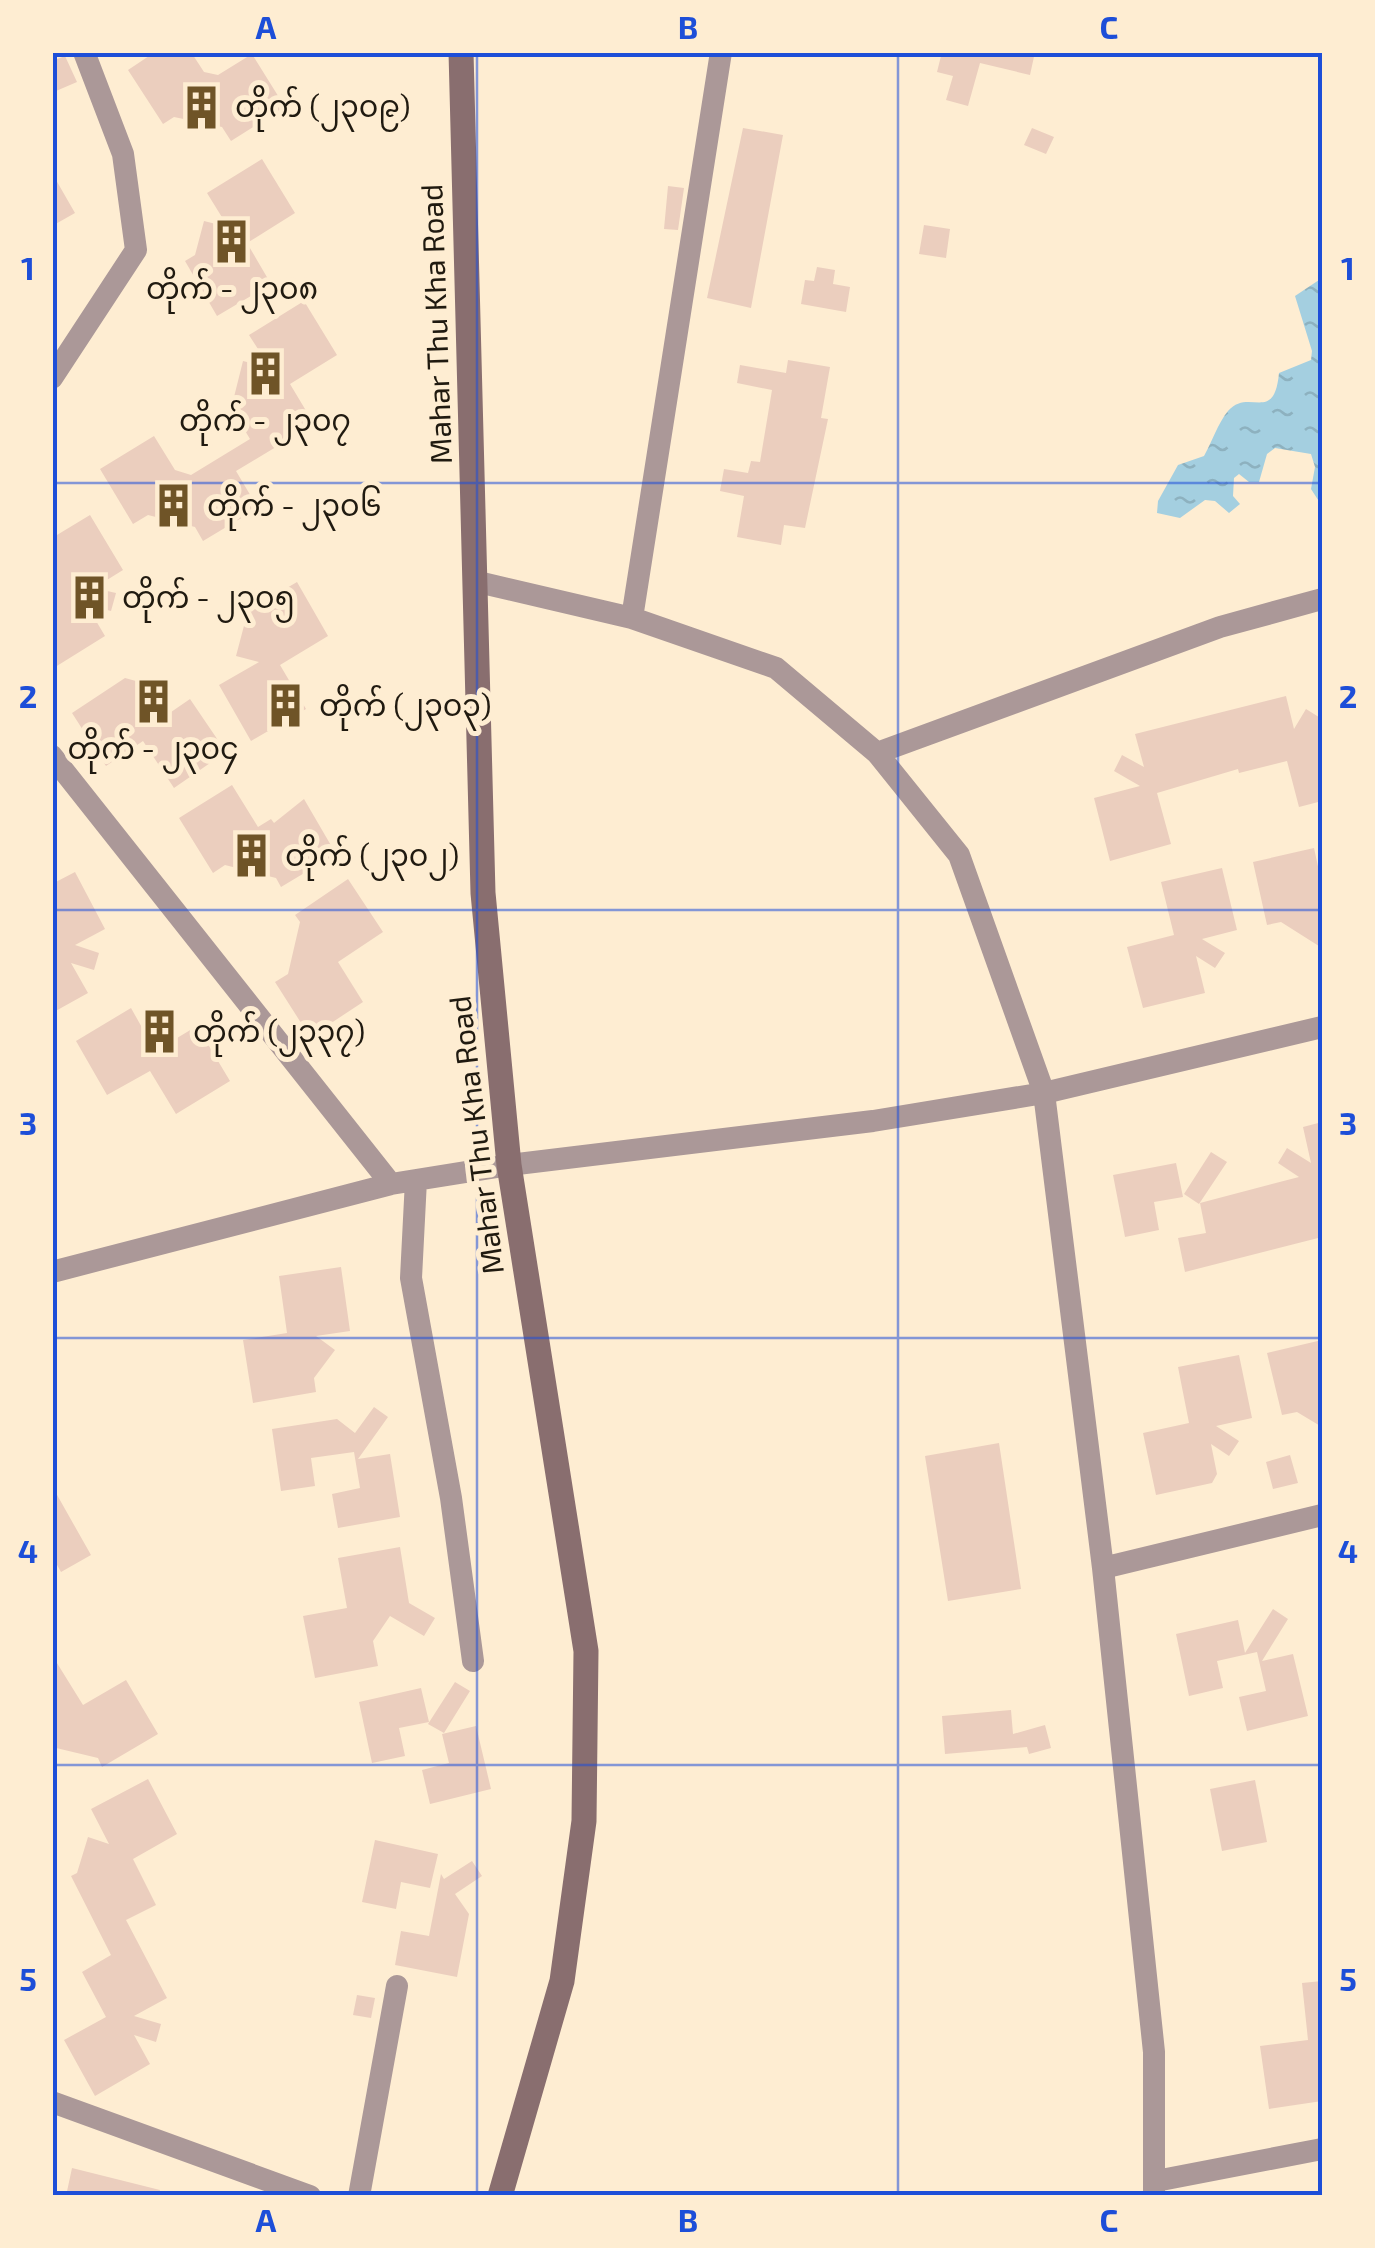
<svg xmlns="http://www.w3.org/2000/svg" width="1375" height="2248" viewBox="0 0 1375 2248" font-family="'Exo 2','Noto Sans Myanmar',sans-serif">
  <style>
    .water { fill: url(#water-ripples) }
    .building { fill: #ebcebe }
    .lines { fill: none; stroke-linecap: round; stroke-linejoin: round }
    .street { stroke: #ab9898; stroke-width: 22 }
    .secondary { stroke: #896e6f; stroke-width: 25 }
    .grid { fill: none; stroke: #1d4ed8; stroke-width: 2.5; stroke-opacity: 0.55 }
    .labels { text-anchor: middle; stroke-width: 10; stroke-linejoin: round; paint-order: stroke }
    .poi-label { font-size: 30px; fill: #201a10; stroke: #feedd2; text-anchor: start }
    .street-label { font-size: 30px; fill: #201a10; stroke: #feedd2 }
    .neatline { fill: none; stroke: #1d4ed8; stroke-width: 4 }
    .grid-label { font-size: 32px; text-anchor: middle; font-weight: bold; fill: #1d4ed8 }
  </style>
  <defs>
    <pattern id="water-ripples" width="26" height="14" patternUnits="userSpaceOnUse" patternTransform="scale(2.5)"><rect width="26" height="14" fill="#a4cfe0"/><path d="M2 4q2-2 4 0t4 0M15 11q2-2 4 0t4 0" fill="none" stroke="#8db1bf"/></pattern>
  </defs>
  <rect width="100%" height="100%" fill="#feedd2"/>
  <path class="water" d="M1322 278V506L1311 489 1315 467 1311 454 1275 448 1267 454 1259 482H1249L1239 474 1234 478 1233 496 1240 504 1229 513 1215 501 1205 500 1180 518 1157 513 1158 501 1178 465 1204 456C1212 442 1218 423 1228 411 1249 387 1274 425 1279 373L1311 360 1312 351 1295 296Z"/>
  <path class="building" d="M155 52H191L204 72 218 75 252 54 285 107 231 141 222 127 174 117 163 124 128 70Z
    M942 52H1035L1030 75 980 63 968 106 946 100 953 76 937 72Z
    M65 56 77 82 56 91 52 61Z
    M743 128 783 135 751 308 707 298Z
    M1032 128 1054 137 1046 154 1024 145Z
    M262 159 295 213 247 243 271 284 217 316 185 261 195 255 204 221 228 227 207 193Z
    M52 173 75 213 52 226Z
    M668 186 684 188 678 230 664 229Z
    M924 225 950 229 946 258 919 254Z
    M817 267 835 270 833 284 850 287 846 312 801 304 805 280 814 281Z
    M304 301 337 355 290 384 314 424 236 471 258 508 203 541 195 527 148 515 133 524 100 469 154 436 175 470 191 475 250 439 227 401 234 397 243 361 270 368 249 335Z
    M788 360 830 367 821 418 828 419 805 528 784 525 781 545 737 537 744 496 720 491 724 469 748 473 751 461 760 462 772 390 737 383 740 365 786 373Z
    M90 515 123 570 94 588 116 593 111 611 86 604 105 636 52 669V538Z
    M297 582 328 636 280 665 306 709 251 741 219 685 259 662 236 656 245 622 241 615Z
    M125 678 165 689 158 721 190 699 226 752 174 788 143 741 106 766 72 713Z
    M1286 696 1294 729 1306 709 1322 719V801L1299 807 1287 761 1239 773 1238 769 1157 793 1171 844 1110 861 1094 798 1140 786 1114 771 1122 755 1144 767 1135 734Z
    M232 785 258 827 271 819 274 823 304 799 336 854 281 887 276 878 225 865 213 873 179 818Z
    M1314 848 1322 885V948L1281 922 1267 925 1253 862Z
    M1222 868 1237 930 1202 939 1225 953 1215 968 1196 956 1205 993 1143 1008 1127 947 1174 935 1161 882Z
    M75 872 105 929 75 945 99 953 94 970 71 963 88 993 52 1013V884Z
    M348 879 383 932 338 962 363 1002 310 1037 275 982 288 974 300 922 295 915Z
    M131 1008 149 1040 156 1014 173 1019 167 1044 197 1026 230 1081 176 1114 150 1071 107 1095 76 1041Z
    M1322 1122V1237L1185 1272 1178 1238 1206 1233 1200 1203 1299 1177 1278 1163 1287 1148 1311 1163 1303 1127Z
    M1211 1152 1227 1162 1199 1204 1184 1194Z
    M1176 1163 1183 1197 1154 1202 1159 1230 1125 1237 1113 1175Z
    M341 1267 350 1331 316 1336 335 1350 314 1378 316 1392 253 1403 243 1340 287 1333 279 1276Z
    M1322 1340V1427L1297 1412 1282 1415 1267 1353Z
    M1239 1355 1252 1418 1216 1426 1239 1441 1229 1456 1211 1444 1217 1474 1212 1483 1156 1495 1143 1433 1189 1423 1178 1367Z
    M374 1407 388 1417 358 1459 390 1454 400 1517 338 1528 332 1494 360 1488 354 1452 311 1458 315 1486 281 1491 272 1429 337 1419 355 1433Z
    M999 1443 1021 1589 948 1601 925 1456Z
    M1290 1455 1298 1483 1273 1489 1266 1462Z
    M52 1486 91 1555 61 1572 52 1556Z
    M400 1547 409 1603 435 1618 424 1636 390 1616 373 1641 378 1666 315 1678 303 1616 347 1608 338 1558Z
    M1273 1609 1288 1619 1262 1661 1293 1654 1308 1716 1247 1731 1239 1697 1266 1691 1257 1652 1217 1661 1223 1688 1189 1696 1176 1634 1238 1620 1245 1653Z
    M52 1655 83 1705 126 1680 158 1734 102 1767 98 1758 52 1747Z
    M455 1682 470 1691 444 1733 428 1724Z
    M421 1688 429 1722 399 1728 405 1756 372 1763 359 1702Z
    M1011 1710 1013 1734 1045 1725 1051 1748 1029 1754 1027 1747 945 1754 942 1716Z
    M476 1726 491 1789 430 1804 422 1770 449 1763 442 1734Z
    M148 1779 177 1834 133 1859 156 1905 126 1920 167 1998 134 2016 161 2024 156 2042 134 2035 150 2064 95 2096 64 2040 106 2017 82 1972 111 1955 71 1876 77 1873 88 1837 109 1844 91 1809Z
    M1255 1780 1267 1842 1222 1851 1210 1789Z
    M375 1840 438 1854 430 1888 401 1882 396 1909 362 1902Z
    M472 1861 482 1876 455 1894 469 1914 457 1977 395 1965 401 1931 429 1936 441 1874 444 1879Z
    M1322 1981V2101L1269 2109 1260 2046 1308 2040 1302 1983Z
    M357 1995 375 1998 371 2018 353 2015Z
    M72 2168 160 2190 159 2196H66Z"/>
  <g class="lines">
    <path class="street" d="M52 378 136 250 123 154 84 52
      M478 582 632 618 776 668 877 753 959 855 1044 1093 1103 1568 1154 2052V2196
      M632 618 721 52
      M877 753 1220 627 1322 599
      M52 756 391 1184
      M416 1180 411 1278 451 1498 473 1661
      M52 1272 391 1184 509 1165 873 1121 1044 1093 1322 1027
      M1103 1568 1322 1515
      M52 2102 310 2196
      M1156 2181 1322 2149
      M359 2196 397 1986"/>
    <path class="secondary" d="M461 52 483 893 509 1165 586 1651 584 1821 562 1981 500 2196"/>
  </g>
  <path class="grid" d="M477 52V2196M898 52V2196M52 483H1322M52 910H1322M52 1338H1322M52 1765H1322"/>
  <defs>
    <symbol id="building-bare" viewBox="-9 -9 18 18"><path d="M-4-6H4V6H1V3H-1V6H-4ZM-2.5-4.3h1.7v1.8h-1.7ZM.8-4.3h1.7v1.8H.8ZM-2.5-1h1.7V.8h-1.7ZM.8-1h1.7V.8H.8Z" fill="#6f5427" stroke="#feedd2" stroke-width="2.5" paint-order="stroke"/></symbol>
  </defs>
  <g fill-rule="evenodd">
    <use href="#building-bare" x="170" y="76" width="63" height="63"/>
    <use href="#building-bare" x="200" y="210" width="63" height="63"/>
    <use href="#building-bare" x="234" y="342" width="63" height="63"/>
    <use href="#building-bare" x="142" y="474" width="63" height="63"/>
    <use href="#building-bare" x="58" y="566" width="63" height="63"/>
    <use href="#building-bare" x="122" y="670" width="63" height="63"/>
    <use href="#building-bare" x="254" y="674" width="63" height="63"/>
    <use href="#building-bare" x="220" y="824" width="63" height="63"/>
    <use href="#building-bare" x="128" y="1000" width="63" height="63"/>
  </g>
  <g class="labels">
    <g class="poi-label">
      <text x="235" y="117">တိုက် (၂၃၀၉)</text>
      <text x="232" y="299" text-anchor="middle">တိုက် - ၂၃၀၈</text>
      <text x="265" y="431" text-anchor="middle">တိုက် - ၂၃၀၇</text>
      <text x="207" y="516">တိုက် - ၂၃၀၆</text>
      <text x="122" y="608">တိုက် - ၂၃၀၅</text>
      <text x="319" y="716">တိုက် (၂၃၀၃)</text>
      <text x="153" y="759" text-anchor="middle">တိုက် - ၂၃၀၄</text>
      <text x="285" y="866">တိုက် (၂၃၀၂)</text>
      <text x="193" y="1042">တိုက် (၂၃၃၇)</text>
    </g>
    <g class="street-label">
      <text transform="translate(437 324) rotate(-92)" y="10">Mahar Thu Kha Road</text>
      <text transform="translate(477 1135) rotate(-97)" y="10">Mahar Thu Kha Road</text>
    </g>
  </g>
  <rect width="1375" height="2248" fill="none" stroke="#feedd2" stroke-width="110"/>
  <rect x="55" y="55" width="1265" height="2138" class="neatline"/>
  <g class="grid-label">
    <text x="266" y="39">A</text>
    <text x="688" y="39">B</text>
    <text x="1109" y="39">C</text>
    <text x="28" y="280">1</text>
    <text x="1348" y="280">1</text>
    <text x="28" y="708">2</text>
    <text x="1348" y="708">2</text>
    <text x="28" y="1135">3</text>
    <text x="1348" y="1135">3</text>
    <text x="28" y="1563">4</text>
    <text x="1348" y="1563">4</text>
    <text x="28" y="1991">5</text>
    <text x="1348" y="1991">5</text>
    <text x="266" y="2232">A</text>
    <text x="688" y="2232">B</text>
    <text x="1109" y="2232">C</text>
  </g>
</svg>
